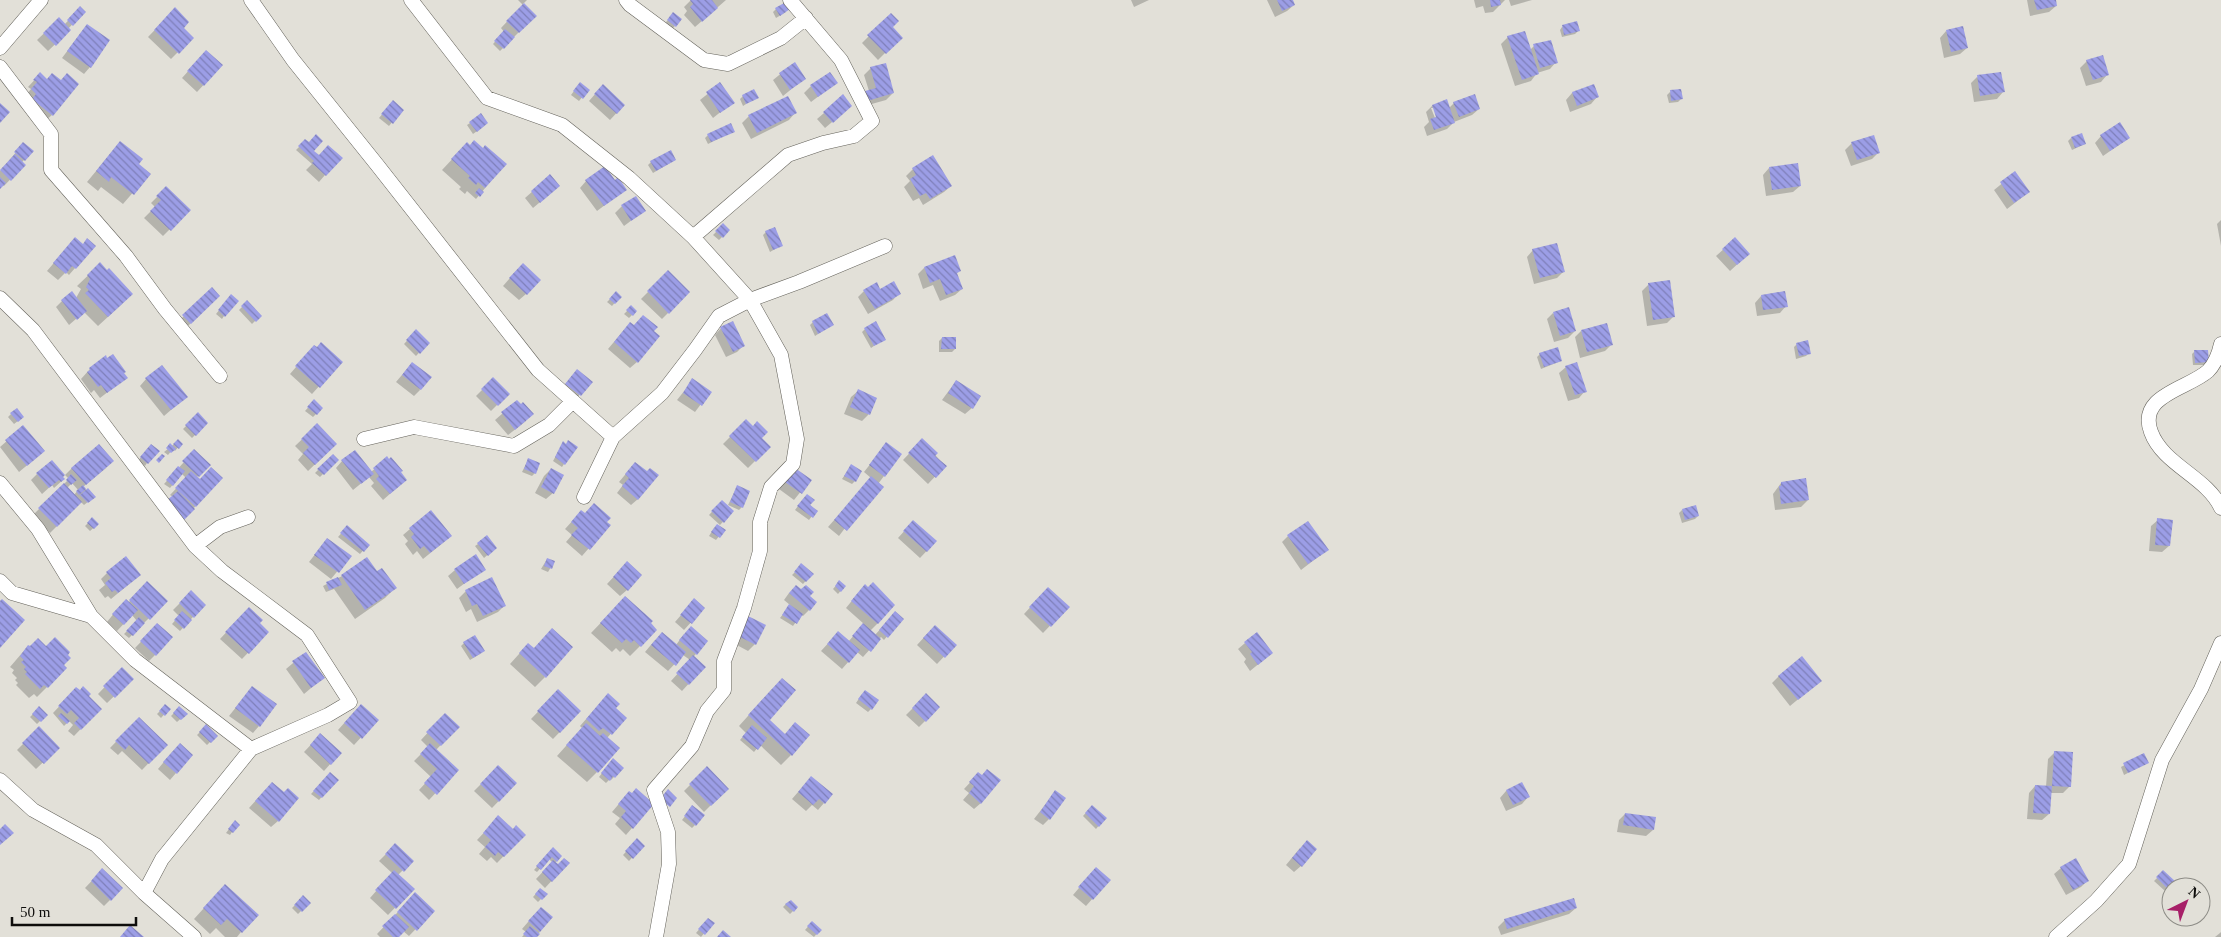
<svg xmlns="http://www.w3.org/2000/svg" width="2221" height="937" viewBox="0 0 2221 937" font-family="Georgia,serif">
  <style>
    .shadow { fill: #0003; fill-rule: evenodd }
    .building { fill: url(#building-back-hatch) }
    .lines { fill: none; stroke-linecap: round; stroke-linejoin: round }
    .minor-casing { stroke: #64625b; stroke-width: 15 }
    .minor { stroke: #fff; stroke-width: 14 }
  </style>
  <defs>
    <pattern id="building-back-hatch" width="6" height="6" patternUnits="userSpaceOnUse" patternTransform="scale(1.25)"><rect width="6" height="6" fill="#9c9ee6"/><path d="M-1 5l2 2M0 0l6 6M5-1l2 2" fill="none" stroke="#7e7fb9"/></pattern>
  </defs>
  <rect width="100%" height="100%" fill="#e2e0d8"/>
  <path class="shadow" d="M518 0H527L523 4 535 16 500 51 493 44 504 32 501 28 523 5Z
    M691 0H726L695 27 684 15 687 11 684 7Z
    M1131 0H1149L1134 7Z
    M1267 0H1291L1294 5 1287 11 1275 17Z
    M1474 0H1505L1493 12 1485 13 1483 6 1476 8Z
    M1509 0H1532L1511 6Z
    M2027 0H2054L2056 6 2049 12 2030 16Z
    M80 8 84 12 68 29 70 30 48 51 37 40 59 19 64 25Z
    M175 9 182 28 192 38 171 59 148 37Z
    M776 9 786 12 776 18 773 12Z
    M891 14V27L901 37 878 60 862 43Z
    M671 17 675 26 672 29 665 23Z
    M87 25 90 67 84 74 62 58Z
    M1562 27 1578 31 1575 34 1562 37 1560 30Z
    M1946 31 1967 48 1960 54 1944 58 1940 38Z
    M1508 37 1530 50 1534 46 1556 62 1550 69 1537 73 1531 81 1515 86 1501 44Z
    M200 58 222 65 197 92 182 78Z
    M2087 61 2107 75 2101 82 2086 86 2080 68Z
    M794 63 805 78 783 96 773 80Z
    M871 68 893 93 886 100 861 107 859 99 869 91 864 75Z
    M40 74 52 115 45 121 25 96 31 89 28 87Z
    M1977 77 2003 92 1997 99 1974 102 1971 83Z
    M836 83 811 102 804 93 811 86Z
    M720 84 733 102 713 118 700 100Z
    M1593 85 1597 97 1591 104 1570 112 1566 100 1572 93Z
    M577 87 588 90 579 101 571 95Z
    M1670 92 1681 99 1678 102 1669 103 1667 95Z
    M596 93 624 105 610 120 589 101Z
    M743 96 757 97 743 106 740 99Z
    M1454 103 1479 109 1472 115 1454 122 1447 129 1427 136 1424 127 1429 122 1426 112 1432 106 1449 108ZM1431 108H1434L1439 122 1437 123Z
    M390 105 402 110 389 126 379 118Z
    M844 112 825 128 817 119 824 113Z
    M795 113 789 120 751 139 742 123 749 116Z
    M470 123 484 126 473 134 467 125Z
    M734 131 708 144 705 138 708 135Z
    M2101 136 2129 138 2103 156 2095 143Z
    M2071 138 2085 144 2072 150 2068 141Z
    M305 141 325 175 319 182 306 170 312 164 296 150Z
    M120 142 137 164 149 174 123 204 101 187 98 191 87 182Z
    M1852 143 1879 152 1872 159 1851 166 1845 150Z
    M23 144 32 152 22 162 24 165 4 186 2 185 0 187V171Z
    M457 154 505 164 476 199 467 191 465 194 459 189 461 187 442 170Z
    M675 160 653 173 648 165 651 162Z
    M1769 168 1800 186 1793 192 1766 196 1763 175Z
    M913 169 951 186 944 192 923 205 919 198 913 201 904 187 910 181 906 176Z
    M2015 173 2029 192 2007 209 1994 190Z
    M550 176 552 192 533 208 525 198Z
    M586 181H615L625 190 597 211 580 188Z
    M166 188 189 210 163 236 144 218 155 207 151 203Z
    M622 206 644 211 624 226 615 213Z
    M2221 220V246L2217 224Z
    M723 225 729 230 719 240 713 235Z
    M766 232 782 245 770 252 763 235Z
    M1735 239 1742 260 1730 271 1716 256Z
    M69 245 94 246 69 275 66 272 58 280 47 271Z
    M1533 250 1564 271 1557 278 1534 284 1527 257Z
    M100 264 122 304 98 326 84 312 69 325 56 307 62 301 76 298 81 289 77 286Z
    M924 268 959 271 956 274 962 289 955 295 940 301 933 285 923 289 918 274Z
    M516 271 526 294 519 300 503 286Z
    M668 272 689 292 662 319 641 299Z
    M1649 284 1673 317 1667 323 1647 326 1642 291Z
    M211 289 218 296 184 330 177 323Z
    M880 290 899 293 893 300 868 314 858 297 864 291Z
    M616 293 620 297 612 306 607 302Z
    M1761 296 1786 306 1780 313 1757 316 1755 303Z
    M228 299 224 316 222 319 216 314Z
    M247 302 260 316 252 324 239 310Z
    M631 307 636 311 629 318 624 314Z
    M1553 313 1575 331 1568 338 1554 342 1547 319Z
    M813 322 832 325 815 336 810 325Z
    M721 328 744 345 737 352 726 357 715 335Z
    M865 329 884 339 871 348 862 332Z
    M624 330 653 331 637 362 630 368 608 349Z
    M416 331 428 343 416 356 404 344Z
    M1581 331 1612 344 1605 351 1580 358 1575 337Z
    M942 338 955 349 952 352H939V341Z
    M1797 344 1809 353 1806 356 1796 359 1794 347Z
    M2195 351 2208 362 2205 365H2193L2192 354Z
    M308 353 341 362 312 394 290 374Z
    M1540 354 1561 361 1541 369 1537 357Z
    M412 363 420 390 414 396 396 382Z
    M1566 367 1585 391 1579 398 1568 401 1559 373Z
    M90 369 123 373 126 378 100 398 94 390 91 393 81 379Z
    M571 377 591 382 573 402 560 391Z
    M146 379 186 397 164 416 140 386Z
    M493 379 508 394 491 411 476 396Z
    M693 380 710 392 695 412 677 400Z
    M956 381 972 408 965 414 942 400Z
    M858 391 876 398 868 415 862 421 844 414 851 397Z
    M314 401 322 408 313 417 305 411Z
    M517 401 526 421 508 435 495 420Z
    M11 414 23 417 14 424 8 417Z
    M198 414 207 423 192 438 183 429Z
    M746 421 769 447 748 468 723 444Z
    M317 425 336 444 308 471 298 460 303 454 295 446Z
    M23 427 37 457 19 472 0 447Z
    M922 440 945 466 928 484 903 460Z
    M178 441 181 444 175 451 173 449 168 455 164 452Z
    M563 443 564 464 562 467 553 461Z
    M886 444 884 476 839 536 828 527 871 478 864 472Z
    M148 448 147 463 145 466 138 461Z
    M194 451 209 465 196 478 210 490 193 509 170 495 186 478 182 474 170 488 164 484Z
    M333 455 337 460 320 477 315 473Z
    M387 458 399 473V486L383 500 371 486 374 483 369 477 353 490 336 468 342 461 371 472Z
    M528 460 535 473 532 476 522 472Z
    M851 466 855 481 852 484 842 479Z
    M72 468H106L83 487 94 497 84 505 81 502 50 533 33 515 69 479 65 475ZM72 483 78 490 74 495 67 488Z
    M551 469 553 493 546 499 535 493 544 476Z
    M629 470 638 499 631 505 617 493 623 485 619 482Z
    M37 474 61 477 64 479 54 488 52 485 42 494 31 480Z
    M788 476 810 480 794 500 779 489Z
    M1781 483 1808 500 1801 507 1775 510 1773 494Z
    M737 487 742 507 739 510 728 505Z
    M804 498 816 511 809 520 795 510Z
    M722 501 733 511 720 525 709 515Z
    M1682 510 1698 516 1695 519 1682 523 1679 513Z
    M575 518 606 522 609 525 582 556 566 542 572 535 565 529Z
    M92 519 98 524 90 531 85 526Z
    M2158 520 2169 546 2162 552 2149 551 2151 526Z
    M347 527 368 545 360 554 338 537Z
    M714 528 724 530 716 540 709 536Z
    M907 528 936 541 920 558 898 538Z
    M410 529 444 542 423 559 417 551 413 555 405 544 408 541 403 535Z
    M1288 536 1327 550 1301 570 1282 542Z
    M327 539 350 556 331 579 309 562Z
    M478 544 492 551 484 558 475 546Z
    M547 559 554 562 548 572 541 569Z
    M802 565 812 574 803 584 792 575Z
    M484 569 457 589 448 576 455 570Z
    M621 569 627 590 620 596 607 584Z
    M107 573 140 575 111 599 108 596 105 598 99 590 105 585 101 579Z
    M377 573 395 588 385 598 355 619 334 589 326 592 323 586 342 576Z
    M839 582 844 587 838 594 833 589Z
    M147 583 166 601 129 638 124 634 137 621 132 615 117 631 107 622 119 607 128 603Z
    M868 588 878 623 870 631 875 635 892 616 902 619 884 640 881 637 863 657 857 652 842 669 821 651 832 639 848 642 864 624 846 608 859 592Z
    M1048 588 1068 607 1043 633 1024 614Z
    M466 591 504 606 498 612 477 622 471 609 466 612 459 598Z
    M191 592 204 605 180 631 172 624 179 616 173 610Z
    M789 593 808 597 809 610 803 616 801 615 793 626 780 618 790 605 784 600Z
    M688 607 704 608 684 630 675 622Z
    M249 608 258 623 268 632 242 659 220 639Z
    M615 608 649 623 640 646 630 656 623 649 620 652 616 648 612 652 591 633Z
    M749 617 755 644 748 651 733 643Z
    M157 625 155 655 149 661 135 648Z
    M928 633 955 645 937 664 917 645Z
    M684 634 696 654 693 657 704 667 682 691 671 681 690 660 683 655 668 671 645 652 655 640 676 645Z
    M464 643 480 654 470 660 461 646Z
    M1245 643 1272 653 1250 671 1244 662 1246 659 1238 649Z
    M528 644 545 677 535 687 510 664Z
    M28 646 66 668 37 697 34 694 29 698 16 685 18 683 15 680 17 678 12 673 14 670 10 667Z
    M305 653 323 678 304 694 286 669Z
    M122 669 132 679 107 703 98 694Z
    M1779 676 1820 681 1790 706 1772 683Z
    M252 687 259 726 253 733 229 716Z
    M772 689 768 720 791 755 781 765 760 745 754 752 740 740 746 733 739 726Z
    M558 691 580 711 553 739 531 719Z
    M862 694 871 709 868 712 856 703Z
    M70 695 87 697 100 709 74 736 68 731 73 725 69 721 64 726 53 713Z
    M926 695 939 707 919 727 906 715Z
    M602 701 615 708 625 718 607 738 597 772 587 782 557 756 582 728 580 726Z
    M165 706 169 709 161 718 157 714Z
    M39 708 46 715 37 724 30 717Z
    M179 708 186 714 177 722 171 716Z
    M354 712 377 720 354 745 338 730Z
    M445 714 458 727 436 750 457 770 429 800 419 790 431 777 414 761 428 747 421 740Z
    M139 718 166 745 142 770 122 751 118 755 110 748Z
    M206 726 216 736 207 745 197 735Z
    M39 728 58 748 36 769 17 750Z
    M320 735 340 753 324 771 304 752Z
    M173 751 176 773 170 780 158 769Z
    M2055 752 2069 787 2063 793H2050L2049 814 2042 820 2027 819 2029 793 2035 786 2046 787 2048 759Z
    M2143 755 2147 763 2124 775 2121 767Z
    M610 763 623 768 611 780 610 779 606 783 599 777Z
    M498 767 515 784 492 808 474 791Z
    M707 768 727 789 704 812 684 791Z
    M330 774 337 780 319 800 311 794Z
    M978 774 981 803 974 809 963 800 969 793 964 789Z
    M805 784 824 803 818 810 812 805 806 811 792 799Z
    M1522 784 1528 797 1522 804 1506 811 1500 798 1506 791Z
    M265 790 284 794 278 821 271 827 249 808Z
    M1055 792 1049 819 1043 825 1034 819Z
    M623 799 632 828 626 835 615 824 620 818 612 812Z
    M1092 806 1105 818 1096 829 1083 816Z
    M690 810 695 825 692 828 682 820Z
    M1625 814 1654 818 1653 830 1646 836 1617 832 1619 820Z
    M492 824 524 835 497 863 491 857 487 861 479 854 485 847 477 840Z
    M232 825V832L230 835 226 833Z
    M637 840 643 846 629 861 623 855Z
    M395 845 412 861 398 875 413 889 388 915 370 898 392 873 379 861Z
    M1300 848 1301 866 1294 872 1286 865Z
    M553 849 561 856 555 863 558 866 568 863 545 888 536 879 552 862 549 859 537 872 534 870Z
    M2061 868 2088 880 2081 887 2066 895 2054 874Z
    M102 870 122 888 104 906 85 888Z
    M2163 872 2174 882 2165 891 2154 881Z
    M1090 875 1109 880 1086 906 1073 895Z
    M540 889 546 894 538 902 533 897Z
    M415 894 433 911 409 936 403 931 397 937H380L377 934Z
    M215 896 241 932 237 937H225L216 928 210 934 194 919Z
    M303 897 309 903 298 914 292 908Z
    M787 903 797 907 790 914 783 907Z
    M1576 908 1569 914 1501 935 1498 927 1505 920Z
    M534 915 551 917 536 937H522L526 932 522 929Z
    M708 919 713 923 701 937 696 933Z
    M812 922 820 930 814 937 805 930Z
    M2221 932V937H2215L2220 933Z"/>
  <path class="building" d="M690 0H712L718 8 702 22 690 7 693 4Z
    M1277 0H1293L1295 5 1282 11Z
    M1490 0H1500L1501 5 1491 7Z
    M2034 0H2056L2057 6 2037 10Z
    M786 2 790 9 780 16 775 8Z
    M524 3 537 16 519 33 506 21Z
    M80 6 86 12 73 26 67 20Z
    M175 7 189 22 184 28 194 38 179 54 154 30Z
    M673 12 682 19 676 27 667 20Z
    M891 13 899 21 893 27 903 38 886 54 867 35Z
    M59 17 71 30 56 46 43 33Z
    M1577 21 1580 31 1564 35 1562 25Z
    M87 24 110 40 91 68 67 51Z
    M1963 26 1968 48 1951 52 1946 30Z
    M505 29 515 37 504 49 494 41Z
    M1525 31 1539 74 1522 80 1507 36Z
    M1551 40 1558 63 1540 68 1533 44Z
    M206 50 223 65 204 86 187 71Z
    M2103 55 2109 75 2093 80 2086 60Z
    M795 62 806 79 790 90 779 73Z
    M886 63 894 93 867 101 865 91 876 88 870 67Z
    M40 72 47 79 52 73 61 80 67 73 79 84 53 116 32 99 36 94 31 89 37 82 33 80Z
    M830 72 838 83 818 97 810 85Z
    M2001 72 2005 92 1980 96 1977 75Z
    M580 82 590 90 583 99 573 91Z
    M720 82 735 103 720 113 706 92Z
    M603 84 625 105 617 114 594 94Z
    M1594 84 1599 97 1577 106 1572 92Z
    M754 89 759 98 746 104 742 95Z
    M1681 89 1683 99 1671 101 1670 90Z
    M843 94 852 106 833 123 823 112Z
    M1475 94 1480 109 1459 117 1453 102Z
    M788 96 797 113 757 133 748 115Z
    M1447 99 1455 123 1434 130 1430 119 1436 117 1432 105Z
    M393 100 404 110 393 124 381 114Z
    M0 103 10 112 0 123Z
    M481 113 488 123 477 132 469 122Z
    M2120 122 2130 138 2110 151 2100 135Z
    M731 123 735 132 711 142 707 134Z
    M2082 133 2086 144 2075 148 2071 137Z
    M316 134 323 141 314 151 319 155 328 145 343 158 326 176 312 163 314 161 298 146 305 139 309 142Z
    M1874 135 1880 153 1857 160 1851 142Z
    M474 140 483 148 485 145 507 164 485 188 478 182 476 185 468 178 470 176 451 159 467 142 470 145Z
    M120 141 143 159 139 164 151 174 134 195 111 177 109 182 96 171Z
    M23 142 34 151 25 161 14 152Z
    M671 150 676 160 656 171 650 161Z
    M15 154 26 165 11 181 0 170Z
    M933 155 952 186 930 199 926 193 920 196 910 179 916 175 912 168Z
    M1798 163 1801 186 1772 190 1769 167Z
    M605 166 615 180 618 177 627 190 604 206 585 180Z
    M2015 171 2030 192 2014 203 2000 182Z
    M550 174 560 186 540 203 531 191Z
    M0 177 6 183 0 189Z
    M166 186 191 210 171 231 150 211 161 200 156 196Z
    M479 188 484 192 480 197 475 193Z
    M636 196 646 211 631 221 621 205Z
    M723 223 730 230 723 238 715 231Z
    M775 227 783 246 773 250 765 231Z
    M75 237 83 244 87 238 96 246 76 269 72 266 66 274 53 263Z
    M1735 237 1750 254 1737 265 1722 249Z
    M1557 243 1565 272 1540 278 1532 249Z
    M955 255 961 271 957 273 963 289 946 295 940 279 930 283 924 267Z
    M100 262 107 270 109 268 133 294 108 317 85 293 89 290 86 287 90 279 87 275Z
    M523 263 541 280 527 295 509 278Z
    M668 270 690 292 669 314 647 291Z
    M1670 280 1675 317 1653 320 1648 283Z
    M894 281 901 294 875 309 863 290 877 282 880 289Z
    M212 287 220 296 191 324 182 315Z
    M72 291 87 311 77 320 61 300Z
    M616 291 622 297 615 304 609 299Z
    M1785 291 1788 307 1763 310 1761 295Z
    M231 294 239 301 225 317 218 310Z
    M247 300 262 316 256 322 241 306Z
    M631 305 637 311 633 316 626 310Z
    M1569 307 1576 331 1560 336 1553 312Z
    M827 313 834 325 818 334 812 321Z
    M643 315 658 327 654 331 660 336 638 363 614 342 630 322 634 325Z
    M733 321 745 346 733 352 720 327Z
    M876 321 886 340 874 346 864 328Z
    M1607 323 1613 345 1587 352 1581 330Z
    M416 329 430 343 420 354 406 340Z
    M942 337H956V349H941Z
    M1808 340 1811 354 1799 356 1796 343Z
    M321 342 343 362 320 388 295 366 314 345 317 347Z
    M1558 347 1562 361 1544 367 1539 353Z
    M2194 350H2208L2209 362 2195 363Z
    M113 354 126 372 124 373 128 378 107 393 101 385 98 387 87 372 90 370 89 368 106 355 107 358Z
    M412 362 432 377 421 390 402 375Z
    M1577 362 1587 392 1575 395 1565 366Z
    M162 365 188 397 171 410 145 378Z
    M577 369 593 382 581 396 565 384Z
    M493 377 510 394 498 406 481 389Z
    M692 378 712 392 702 406 683 393Z
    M956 380 981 396 973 409 948 393Z
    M858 389 877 398 870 415 850 407Z
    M314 399 323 408 317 415 307 407Z
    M517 400 521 404 523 402 534 414 515 430 501 412Z
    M17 408 24 417 18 422 10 413Z
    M198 412 208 423 196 436 185 425Z
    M746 419 753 426 757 421 768 432 762 438 771 447 756 462 729 436Z
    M317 423 337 444 315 465 303 453 309 447 301 439Z
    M23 425 45 451 27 466 5 440Z
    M922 438 938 453 935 456 947 466 936 478 908 453Z
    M178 439 183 444 179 449 173 444Z
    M568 440 578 447 565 465 555 457 563 441 566 444Z
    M886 442 902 454 885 477 869 465Z
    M170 443 176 449 171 453 166 448Z
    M99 444 114 461 86 485 71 468Z
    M151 444 160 451 148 464 140 457Z
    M194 449 211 465 199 477 182 461Z
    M355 450 374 474 361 484 341 460Z
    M162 454 165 456 159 463 156 460Z
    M333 454 339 460 324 475 317 469Z
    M387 456 389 459 391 457 403 471 401 472 407 480 390 494 376 479 379 476 373 468Z
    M528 458 540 463 536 474 524 469Z
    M52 460 65 475 63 477 65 479 61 482 59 480 49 488 36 473Z
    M635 462 647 471 650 468 659 475 638 500 622 486 629 478 625 474Z
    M851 464 862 471 856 482 844 476Z
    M178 466 185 471 173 486 166 480Z
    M211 467 223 478 196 507 175 488 191 471 200 479Z
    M551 468 564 475 554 494 541 487Z
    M795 468 812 480 802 494 785 482Z
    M71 474 77 480 71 485 66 480Z
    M871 476 884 487 847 531 834 520Z
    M1806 478 1809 500 1781 504 1779 486H1781V482Z
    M64 483 82 502 57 527 38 508Z
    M83 485 86 489 79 495 76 491Z
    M737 485 750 491 743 508 730 502Z
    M88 488 96 497 88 503 80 495Z
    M178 491 195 509 184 520 166 501Z
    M807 494 815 500 810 505 818 511 813 518 797 506Z
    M722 500 734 511 724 523 711 511Z
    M594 503 611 518 607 522 611 525 590 550 571 535 578 528 571 522 581 510 585 513Z
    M1696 505 1699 516 1685 520 1682 509Z
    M431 510 452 536 430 553 424 546 420 549 411 537 414 534 409 528Z
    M92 517 99 524 94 529 87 523Z
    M2157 518 2173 520 2170 546 2155 545Z
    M913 520 937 541 927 552 903 531Z
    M1308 521 1329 550 1308 564 1287 535Z
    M717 524 726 530 720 538 711 532Z
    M347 525 370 545 364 552 340 533Z
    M487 535 497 548 488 556 477 543Z
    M327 538 352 556 339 573 314 555Z
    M476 554 486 570 464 584 454 569Z
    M126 556 141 575 118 593 115 590 112 592 105 583 111 578 106 572Z
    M367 557 377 571 382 568 397 588 365 610 341 575Z
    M547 558 555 561 552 569 544 566Z
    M627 561 642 575 628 591 613 577Z
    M801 563 814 574 806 582 794 572Z
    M338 577 342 585 329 590 326 582Z
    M492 577 506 606 483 616 477 604 472 606 465 590Z
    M839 580 846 586 841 592 835 586Z
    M147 581 168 601 150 620 129 600Z
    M873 582 895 605 878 624 851 601 865 584 868 587Z
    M796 585 801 589 806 585 814 592 810 596 817 602 810 611 789 593Z
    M1048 587 1070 607 1051 627 1029 607Z
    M191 590 206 605 194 618 179 603Z
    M625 596 653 621 651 623 657 630 641 647 634 640 631 643 626 639 622 643 600 623Z
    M694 598 705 608 692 624 680 615Z
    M2 599 25 620 0 648V601Z
    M126 599 138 610 124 625 112 614Z
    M789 604 803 614 797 624 782 615Z
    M249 607 263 620 260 623 269 632 249 654 225 632Z
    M182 611 192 620 184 629 174 620Z
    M895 611 904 619 888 638 879 630Z
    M748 616 766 625 756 645 738 636Z
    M139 617 145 623 133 636 126 631Z
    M157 623 173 637 156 656 140 641Z
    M863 623 881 639 871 652 852 636Z
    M935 625 957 645 945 658 923 638Z
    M691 626 708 641 697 655 679 640Z
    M552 628 573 647 546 678 519 653 528 643 534 648Z
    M838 631 860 650 849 663 827 644Z
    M662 632 686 652 676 666 651 645Z
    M1257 632 1273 653 1258 665 1250 654 1252 652 1244 642Z
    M475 635 485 651 473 658 463 642Z
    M55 637 70 652 68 655 71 658 64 665 67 668 48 688 44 685 40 689 25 674 27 672 24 669 26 667 21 662 24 660 20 656 28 645 30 646 38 638 46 646Z
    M306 652 325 678 311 688 292 661Z
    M693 655 706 667 689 685 676 673Z
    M1802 656 1822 681 1798 700 1778 676Z
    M122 667 134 679 115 698 103 686Z
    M782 678 796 690 770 720 785 734 795 722 810 735 792 756 748 715Z
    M83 686 91 694 89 696 102 709 81 730 74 723 79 718 71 710 67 714 58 706 76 687 80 690Z
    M252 686 277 704 260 727 235 708Z
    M558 689 581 711 560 733 537 711Z
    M865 690 879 700 872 710 858 699Z
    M608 693 620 704 616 708 627 718 612 735 603 728 599 731 586 719Z
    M926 693 940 707 926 722 912 708Z
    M165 704 171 709 165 716 159 711Z
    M361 704 379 720 362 739 344 723Z
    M39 706 48 715 41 722 32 714Z
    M179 706 188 714 181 720 173 713Z
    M61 713 70 721 67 724 58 716Z
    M445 713 460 727 441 746 426 732Z
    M139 717 168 745 149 764 129 745 125 750 115 741Z
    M586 723 600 736 603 733 620 748 598 773 566 745Z
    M206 724 218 736 211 743 199 732Z
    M752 725 767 738 758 750 742 737Z
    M39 726 60 748 44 764 22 743Z
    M320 733 342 753 331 765 310 745Z
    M180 743 193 755 177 774 163 762Z
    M430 743 459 770 437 795 424 783 437 769 420 754Z
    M2054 751 2073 752 2071 787 2052 786Z
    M2144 753 2149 763 2128 773 2123 763Z
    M613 758 624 768 615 778 613 776 610 781 601 773Z
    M498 765 517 783 499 802 480 784Z
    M707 766 729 789 711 806 689 784Z
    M987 769 1001 780 981 804 969 793 974 786 969 782 978 772 982 775Z
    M330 772 339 780 322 798 313 791Z
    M811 776 833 794 825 804 819 799 813 805 798 792Z
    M272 782 284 792 288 788 299 798 279 822 255 801Z
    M1522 782 1530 797 1513 805 1506 790Z
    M2035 785 2052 786 2050 814 2033 813Z
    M636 788 654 804 633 829 621 817 626 811 618 804 629 791 632 793Z
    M668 789 677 798 670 807 660 799Z
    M1055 790 1066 798 1050 820 1040 812Z
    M692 805 705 815 696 826 684 816Z
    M1092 805 1107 818 1099 827 1085 813Z
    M1625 813 1656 817 1654 830 1623 825Z
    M498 815 513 829 516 825 526 835 504 857 498 852 495 856 485 847 491 840 483 833Z
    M235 820 240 825 233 833 228 829Z
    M5 824 14 833 0 845V829Z
    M637 838 645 846 633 859 625 851Z
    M1307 840 1317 849 1302 867 1292 858Z
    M395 843 414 861 404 872 385 854Z
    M553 847 562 856 557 862 552 857 541 870 536 866Z
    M564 858 570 863 552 882 542 872 553 860 558 864Z
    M2076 858 2089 881 2073 890 2060 867Z
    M1096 867 1111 880 1093 900 1078 887Z
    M102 868 123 888 111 901 91 881Z
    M394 870 415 889 396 909 375 890Z
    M2163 870 2176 882 2169 890 2156 877Z
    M225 884 259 915 242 933 227 919 221 925 203 908Z
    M540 888 548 894 542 900 535 894Z
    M415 892 435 911 417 931 397 912Z
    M303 895 311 903 302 912 294 905Z
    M1574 898 1577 908 1507 929 1504 919Z
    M791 900 798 907 794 912 785 904Z
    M541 907 553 917 540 932 528 921Z
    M395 914 409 927 399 937H393L382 926Z
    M708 918 715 923 705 935 698 929Z
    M812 921 822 930 817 935 807 926Z
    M130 925 144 937H120Z
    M530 926 540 934 537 937H527L523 934Z
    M723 930 731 937H717Z"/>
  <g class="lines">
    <defs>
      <path id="minor" d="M251 0 293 60 378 166 538 370 613 437
        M411 0 487 98 562 125 629 178 693 237 750 300 781 355 797 439 793 464 771 487 760 522V551L744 608 724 661V690L707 711 692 746 654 790 668 832 669 864 656 937
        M626 0 630 5 704 60 728 64 781 38 806 18
        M0 48 41 0
        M0 67 51 134V170L126 256 165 309 220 376
        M693 237 788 155 823 143 854 136 872 121 841 60 790 0
        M0 298 33 330 195 546 222 571 307 635 350 702 328 715 251 749 162 859 144 893
        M2221 344C2219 353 2215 364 2208 371 2188 389 2137 395 2151 432 2163 465 2207 477 2221 508
        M364 439 414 427 514 446 549 425 573 401
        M0 483 38 529 91 616
        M584 497 613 437 662 393 695 350 719 316 750 300 799 282 885 246
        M195 546 220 527 248 517
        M0 581 12 593 91 616 135 660 251 749
        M0 780 33 810 96 845 144 893 194 937
        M2056 937 2096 901 2129 864 2162 760 2201 689 2221 643"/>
    </defs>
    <use href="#minor" class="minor-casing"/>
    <use href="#minor" class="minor"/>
  </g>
  <g transform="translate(2186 902) rotate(42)"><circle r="24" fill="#e2e0d8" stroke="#8d8c86"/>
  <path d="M0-4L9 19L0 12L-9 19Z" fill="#a72068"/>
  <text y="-8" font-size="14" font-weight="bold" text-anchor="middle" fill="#0e0d0b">N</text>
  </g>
  <path d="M12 917v8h124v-8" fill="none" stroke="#0e0d0b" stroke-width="2.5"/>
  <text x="20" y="917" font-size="15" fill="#0e0d0b" stroke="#e2e0d8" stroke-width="4" paint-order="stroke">50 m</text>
</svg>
